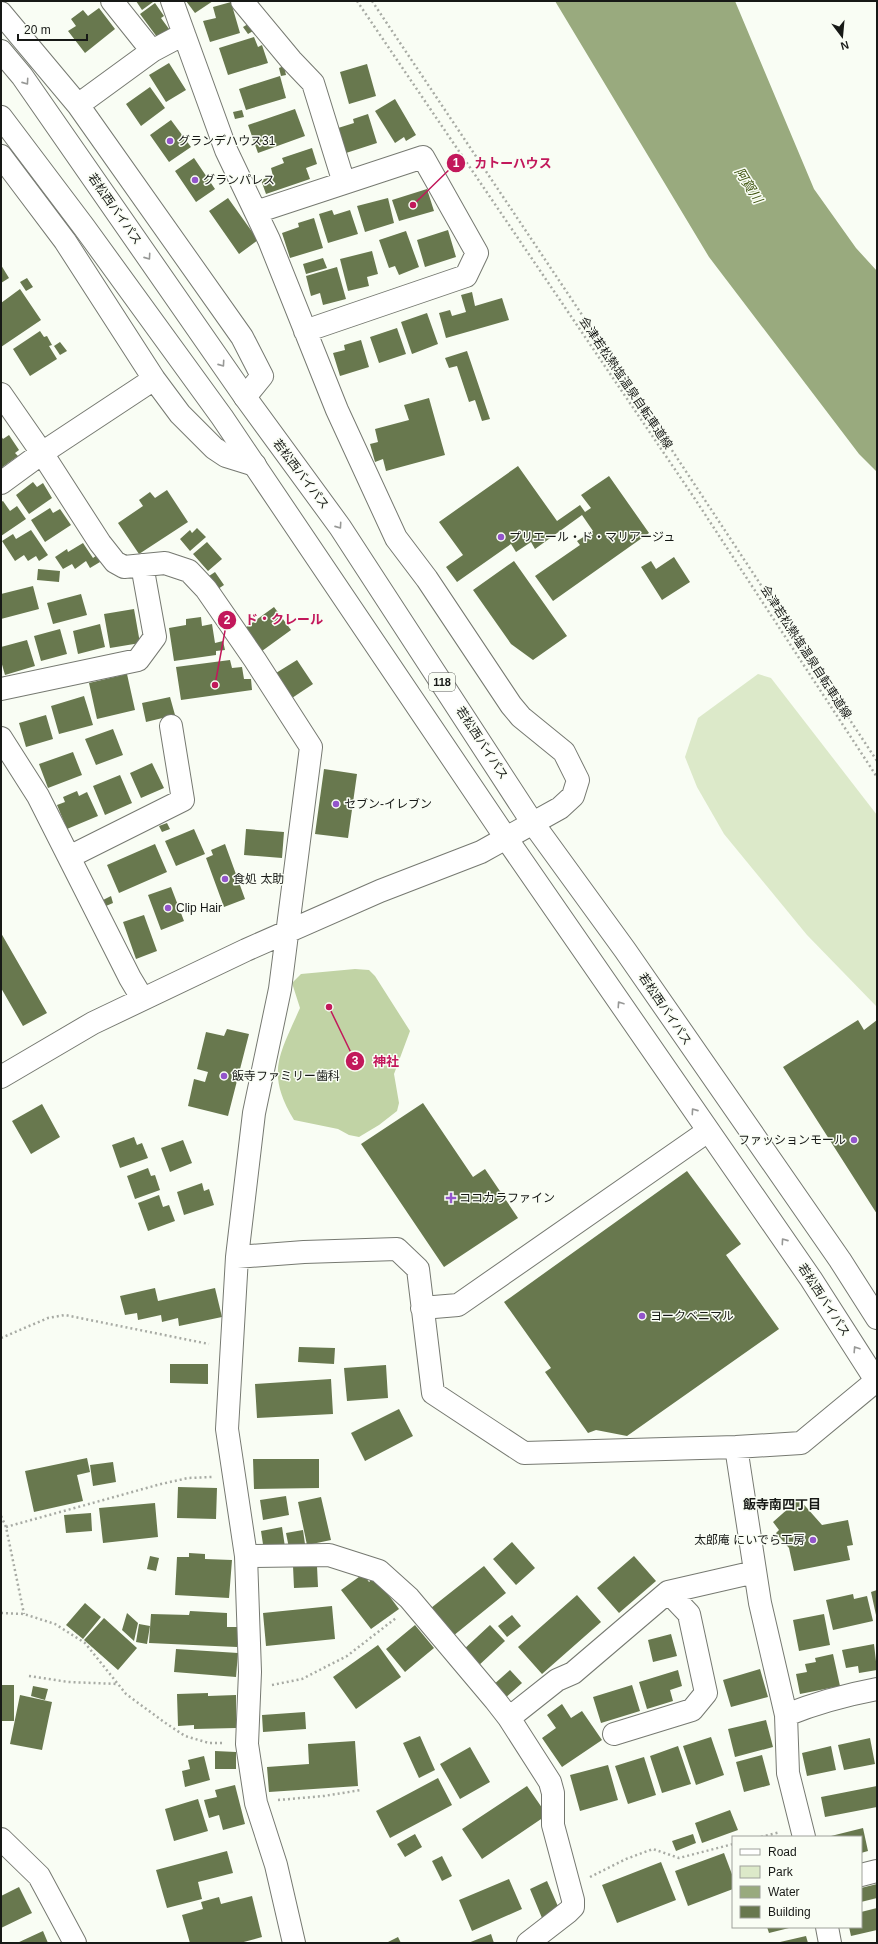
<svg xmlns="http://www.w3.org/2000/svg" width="878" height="1944" viewBox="0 0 878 1944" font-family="Arial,'Noto Sans JP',sans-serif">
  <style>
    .green { fill: #dce9c9 }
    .forest { fill: #c1d3a5 }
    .water { fill: #99aa7e }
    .building { fill: #68784e }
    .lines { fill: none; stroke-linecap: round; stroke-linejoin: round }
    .minor-casing { stroke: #767971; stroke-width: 24 }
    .highway-casing { stroke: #767971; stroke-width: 24 }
    .path { stroke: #a8aba4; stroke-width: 2.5; stroke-dasharray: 2 3; stroke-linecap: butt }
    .minor { stroke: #fff; stroke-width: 22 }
    .highway { stroke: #fff; stroke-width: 22 }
    .oneway { stroke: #979896 }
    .poi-dot { fill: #9355cb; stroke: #f9fdf4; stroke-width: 1.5 }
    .labels { text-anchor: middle; stroke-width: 3; stroke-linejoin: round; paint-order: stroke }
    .shield { fill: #f9fdf4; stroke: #5b5d59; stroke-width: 1 }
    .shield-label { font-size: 11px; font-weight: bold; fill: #171916 }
    .poi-label { font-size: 12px; fill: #171916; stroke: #f9fdf4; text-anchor: start }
    .street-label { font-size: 12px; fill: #171916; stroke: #f9fdf4 }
    .water-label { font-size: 13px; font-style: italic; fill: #405511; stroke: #f9fdf4 }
    .neighbourhood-label { font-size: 13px; font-weight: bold; fill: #171916; stroke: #f9fdf4 }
    .leader { fill: none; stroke: #c2185b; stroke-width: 1.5 }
    .callout-dot { fill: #c2185b; stroke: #f9fdf4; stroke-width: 1.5 }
    .mark-label { font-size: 12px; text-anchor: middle; font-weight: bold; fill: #fff }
    .callout-label { font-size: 13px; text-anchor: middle; font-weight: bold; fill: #c2185b; stroke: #f9fdf4; stroke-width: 3; stroke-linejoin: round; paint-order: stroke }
  </style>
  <rect width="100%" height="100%" fill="#f9fdf4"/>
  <path class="green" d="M758 674 771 678 877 815V1007L807 935 724 834 697 787 685 757 698 718Z"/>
  <path class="forest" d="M355 969 369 970 375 976 410 1031 394 1074 399 1103 397 1111 379 1125 359 1137 349 1135 338 1129 294 1120C265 1072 280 1054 300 1008L292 983 301 974Z"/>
  <path class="water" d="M555 1H735L814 189 856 248 877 271V472L859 454 709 257Z"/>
  <path class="building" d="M136 1H153V2L142 10Z
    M186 1H213L195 13Z
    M231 2 240 33 210 42 203 21 216 18 213 7Z
    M155 3 164 16 161 18 169 29 157 37 140 14Z
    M99 8 115 29 85 53 68 31 76 26 71 19 83 10 88 16Z
    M248 24 253 31 248 34 243 27Z
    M254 37 258 47 262 45 268 63 228 75 219 48Z
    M169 63 186 90 166 102 149 75Z
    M367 64 376 96 349 104 340 72Z
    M284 66 286 75 281 76 279 68Z
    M280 76 286 98 246 110 239 89Z
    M150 87 165 108 141 126 126 104Z
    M395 99 416 135 406 141 404 137 395 143 375 111Z
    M295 109 305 136 258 153 248 125Z
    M242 110 244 117 235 119 233 112Z
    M368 114 377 143 346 153 338 128 354 123 353 119Z
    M171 120 191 147 169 162 150 135Z
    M312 148 317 164 306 168 310 179 266 194 261 180 273 176 271 168 284 163 282 158Z
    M194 158 215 189 196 202 175 171Z
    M427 189 434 211 399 221 392 200Z
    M228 198 258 240 239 254 209 211Z
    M388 198 394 223 365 232 357 206Z
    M332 210 334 215 350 210 358 234 328 243 319 214Z
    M314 218 323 248 290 258 282 233 299 227 298 223Z
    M448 230 456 257 425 267 417 240Z
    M406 231 419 267 399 275 395 266 389 268 379 240Z
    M372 251 378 274 367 277 369 286 348 291 340 259Z
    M323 258 327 268 306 274 303 264Z
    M1 265 9 278 1 283Z
    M337 267 346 299 323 305 320 293 311 296 306 276Z
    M27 278 33 287 26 291 20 282Z
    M20 289 41 320 1 347V303Z
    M472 292 475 306 502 298 509 320 446 338 439 313 450 310 452 316 466 312 461 295Z
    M427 313 438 344 412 354 401 322Z
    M397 328 406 354 379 363 370 337Z
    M40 331 44 337 47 336 52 345 49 346 57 359 30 376 13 349Z
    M361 340 369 367 340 376 333 353 345 350 344 345Z
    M60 342 67 351 60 355 54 346Z
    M467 351 490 419 482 421 475 400 469 402 457 366 449 368 445 358Z
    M429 398 445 455 386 471 383 459 375 462 370 444 378 442 375 429 409 420 404 405Z
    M9 435 19 450 15 453 18 456 1 468V436L3 439Z
    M518 466 557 521 580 505 585 512 591 508 581 495 609 476 649 533 553 601 535 576 580 545 577 541 593 531 582 515 535 549 531 542 516 552 511 544 457 582 446 567 463 555 439 522Z
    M33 482 37 487 43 483 52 498 29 514 16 495Z
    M167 490 188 522 139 554 118 523 143 506 139 500 150 492 155 498Z
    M3 501 10 511 17 506 26 519 1 536V502Z
    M50 508 53 513 60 509 71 525 45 542 31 520Z
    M197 528 206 537 190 551 180 539 190 530 192 533Z
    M31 530 48 555 39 561 36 556 28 561 24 555 15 561 2 541 13 534 16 539Z
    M207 542 222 559 208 571 193 554Z
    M83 543 93 558 97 555 100 562 90 568 86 561 75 569 72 564 63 569 55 557 67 549 68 552Z
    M674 557 690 582 662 600 641 567 651 561 656 569Z
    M514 561 567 636 533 660 511 644 473 590Z
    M38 569 60 571 59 582 37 580Z
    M215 572 224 585 218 589 209 576Z
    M33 586 39 609 1 619V594Z
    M81 594 87 615 53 624 47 603Z
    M274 607 291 630 262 651 245 628Z
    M134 609 140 643 110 648 104 614Z
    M201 617 202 626 212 624 215 643 223 641 225 650 216 651V655L174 661 169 628 186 625V619Z
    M100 624 105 647 78 654 73 631Z
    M60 629 67 654 41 661 34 636Z
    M27 640 35 666 5 675 1 661V647Z
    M230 660 232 668 242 667 244 679H251L252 690 181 700 176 667Z
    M297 660 313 684 292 698 276 673Z
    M127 674 135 710 97 719 89 683Z
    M84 696 93 725 59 734 51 706Z
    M170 697 175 715 146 722 142 703Z
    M46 715 53 739 26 747 19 723Z
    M113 729 123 755 96 765 85 739Z
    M73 752 82 775 48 788 39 764Z
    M152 763 164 788 141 798 130 773Z
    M324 769 357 774 348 838 315 834Z
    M120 775 132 803 105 815 93 786Z
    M77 791 79 796 87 792 98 816 67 829 57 805 65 802 63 797Z
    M167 823 170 829 162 832 159 826Z
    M194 829 205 854 176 866 165 841Z
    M246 829 284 832 282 858 244 855Z
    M155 844 167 872 119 893 107 865Z
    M225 844 245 899 224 907 206 858 213 855 211 850Z
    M171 887 184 921 161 930 148 895Z
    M111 896 113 903 106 906 103 900Z
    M144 915 157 951 136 959 123 922Z
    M1 933 47 1013 23 1026 1 988Z
    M858 1020 864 1030 877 1020V1214L783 1067Z
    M227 1029 249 1034 228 1116 188 1106 194 1079 205 1082 208 1072 197 1069 206 1032 224 1036Z
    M423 1103 473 1177 485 1169 518 1218 444 1267 361 1144Z
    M42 1104 60 1137 31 1154 12 1121Z
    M134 1137 137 1145 142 1143 148 1158 120 1168 112 1145Z
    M183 1140 192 1163 170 1172 161 1148Z
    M148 1168 151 1176 155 1175 160 1190 135 1199 127 1176Z
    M687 1171 741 1244 726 1255 779 1329 627 1436 596 1430 588 1433 545 1372 551 1368 504 1302Z
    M202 1183 204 1191 209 1189 214 1205 184 1215 177 1192Z
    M159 1195 163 1207 169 1205 175 1221 148 1231 138 1203Z
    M155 1288 158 1301 215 1288 222 1317 179 1326 178 1318 162 1322 161 1315 138 1320 137 1313 125 1315 120 1296Z
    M299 1347 335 1348 334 1364 298 1362Z
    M170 1364H208V1384L170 1383Z
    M386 1365 388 1398 347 1401 344 1368Z
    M331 1379 333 1414 257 1418 255 1384Z
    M399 1409 413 1436 365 1461 351 1433Z
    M87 1458 90 1472 77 1475 83 1501 34 1512 25 1471Z
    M253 1459H319V1488L254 1489Z
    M113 1462 116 1482 93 1486 90 1465Z
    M178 1487 217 1488 216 1519 177 1518Z
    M286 1496 289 1515 263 1520 260 1500Z
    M321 1497 331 1540 307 1545 298 1502Z
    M799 1499 822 1525 848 1520 853 1545 847 1546 850 1560 794 1571 789 1548 776 1533 779 1530 773 1522Z
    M155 1503 158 1537 103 1543 99 1508Z
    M91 1513 92 1531 66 1533 64 1515Z
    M282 1527 285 1547 264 1551 261 1531Z
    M303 1530 305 1544 289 1548 286 1533Z
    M512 1542 535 1568 516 1585 493 1559Z
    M189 1553 205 1554V1559L232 1560 229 1598 175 1595 177 1557H189Z
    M150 1556 159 1558 156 1571 147 1569Z
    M634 1556 656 1581 619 1613 597 1588Z
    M293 1566H317L318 1587 294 1588Z
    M484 1566 506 1593 453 1636 431 1608Z
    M363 1574 369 1582 375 1577 399 1609 371 1629 341 1590Z
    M877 1590V1615H876L871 1592Z
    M853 1594 854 1599 867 1596 873 1621 833 1630 826 1600Z
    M577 1595 601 1622 542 1674 518 1647Z
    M85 1603 101 1617 83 1639 66 1625Z
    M332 1606 335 1639 266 1646 263 1613Z
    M190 1611 227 1613V1627H238L237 1647 149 1643 151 1614 189 1615Z
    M127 1613 138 1623 134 1641 122 1630Z
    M824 1614 830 1645 799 1651 793 1620Z
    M512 1615 521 1626 507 1637 498 1626Z
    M104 1618 137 1648 118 1670 84 1640Z
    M139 1624 150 1626 147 1644 136 1642Z
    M415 1625 434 1648 405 1672 386 1649Z
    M490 1625 505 1641 477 1667 462 1651Z
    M671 1634 677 1656 653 1662 648 1640Z
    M874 1644 877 1670 859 1673 858 1666 846 1668 842 1650Z
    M378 1645 401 1677 356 1709 333 1677Z
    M176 1649 238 1653 236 1677 174 1672Z
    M833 1654 840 1686 800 1694 796 1674 807 1672 805 1664 816 1662 815 1658Z
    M760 1669 768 1697 731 1707 723 1680Z
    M510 1670 522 1683 504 1699 492 1686Z
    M678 1670 682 1686 670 1690 673 1701 647 1709 639 1682Z
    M1 1685H14V1721H1Z
    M632 1685 640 1711 601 1723 593 1697Z
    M33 1686 48 1689 45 1700 31 1696Z
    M208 1693V1696L236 1695V1728L194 1729V1725L178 1726 177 1694Z
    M20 1695 52 1702 42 1750 10 1744Z
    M562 1704 571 1718 582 1711 602 1740 562 1767 542 1738 556 1728 547 1715Z
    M305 1712 306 1729 263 1732 262 1715Z
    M766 1720 773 1747 735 1757 728 1729Z
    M420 1736 435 1770 419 1778 403 1743Z
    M711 1737 724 1775 696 1785 683 1746Z
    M870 1738 875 1764 844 1770 838 1745Z
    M355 1741 358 1786 269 1792 267 1767 309 1764 308 1744Z
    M678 1746 691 1784 662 1793 650 1756Z
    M831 1746 836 1770 807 1776 802 1753Z
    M470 1747 490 1782 460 1799 440 1764Z
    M215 1751 236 1752V1769H215Z
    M762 1755 770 1785 744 1792 736 1762Z
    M204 1756 210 1780 185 1787 182 1771 190 1769 188 1760Z
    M644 1757 656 1795 628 1804 615 1766Z
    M608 1765 618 1800 580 1811 570 1775Z
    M438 1778 452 1805 390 1838 376 1811Z
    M235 1785 245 1824 223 1830 219 1815 209 1818 204 1800 217 1797 215 1790Z
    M527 1786 547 1815 482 1859 462 1829Z
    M877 1786V1807L825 1817 821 1797Z
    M198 1799 208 1831 174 1841 165 1809Z
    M730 1810 738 1830 702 1843 695 1823Z
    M863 1828 868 1851 861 1853V1837H827Z
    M415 1834 422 1847 405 1857 397 1844Z
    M693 1834 696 1843 676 1851 672 1841Z
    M227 1851 233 1873 198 1882 202 1899 167 1908 156 1870Z
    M724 1853 733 1877V1889L688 1906 675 1871Z
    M442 1856 452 1876 442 1881 432 1861Z
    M661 1862 676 1900 617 1923 602 1885Z
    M509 1879 522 1909 472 1931 459 1900Z
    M547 1881 560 1911 542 1918 530 1889Z
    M877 1884V1898L861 1902V1888Z
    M19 1887 32 1913 1 1928V1896Z
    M252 1896 262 1937 240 1943H190L182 1915 203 1909 201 1902 219 1897 221 1904Z
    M877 1908V1930L851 1936 849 1927H861V1912Z
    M767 1927H789V1928L769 1933Z
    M43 1931 48 1943H17Z
    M491 1934 494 1943H468Z
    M806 1936 808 1943H780V1942Z
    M398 1937 401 1943H386Z"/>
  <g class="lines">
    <defs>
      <path id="minor" d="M242 1 291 60 313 83 344 183
        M1 13 78 105 242 337 262 376 245 397
        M152 51 184 34
        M78 105 152 51 112 1
        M1 156 65 241 154 379 180 414 214 448 226 456 255 465
        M256 212 423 157 477 253 466 276 305 331
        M1 394 42 453 100 543 115 562 124 567 165 563 189 571 206 589 255 660 311 747 280 989 254 1113 237 1257 227 1429 246 1556 250 1672 247 1744 256 1803 276 1865 294 1943
        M1 483 42 453 154 379
        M1 689 138 660 155 637 142 565
        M1 738 38 796 130 978 142 998
        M69 857 183 800 171 726
        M1 1077 93 1023 246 950 380 891 481 852 560 808 573 796 578 780 564 752 521 717 511 705 427 579 396 538 337 410 269 240 226 150 172 1
        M237 1257 304 1252 397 1249 418 1269 433 1393 524 1453 736 1447 801 1443 876 1381
        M422 1308 458 1305 708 1131
        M736 1447 760 1603 786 1715 788 1773 804 1837
        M246 1556 329 1555 379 1571 409 1598 495 1700 509 1718 550 1782 553 1793V1825L573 1900V1907L568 1912 528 1943
        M786 1715C816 1703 845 1695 877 1689
        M509 1718 557 1680 573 1673 668 1592 755 1572
        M614 1734 692 1710 706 1693 689 1614 668 1592
        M1 1839 39 1876 75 1943
        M861 1875 877 1871
        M827 1927 830 1943"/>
      <path id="highway" d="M1 51 22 76 245 397 340 527 532 822 625 950 840 1260 877 1318
        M1 117 84 227 222 417 506 838 811 1279 877 1382"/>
    </defs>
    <use href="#minor" class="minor-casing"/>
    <use href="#highway" class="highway-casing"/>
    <path class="path" d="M357 1 693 496 877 777
      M372 1 627 382 877 761
      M1 1338 48 1318 65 1315 209 1344
      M1 1516 6 1527 24 1614
      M6 1527 161 1484 188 1478 212 1477
      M1 1613 24 1614 55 1624 85 1643 126 1694 164 1722 185 1736 209 1743H225
      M29 1676 68 1682 118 1684
      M272 1685 302 1679 347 1656 396 1618
      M278 1800 324 1796 361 1790
      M761 1837 780 1832
      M590 1877 626 1859 653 1849 679 1858 733 1844"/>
    <use href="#minor" class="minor"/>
    <use href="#highway" class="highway"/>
  </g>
  <defs><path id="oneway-chevron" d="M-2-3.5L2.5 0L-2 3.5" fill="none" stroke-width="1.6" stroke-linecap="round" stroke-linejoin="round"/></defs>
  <g class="oneway">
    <use href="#oneway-chevron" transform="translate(26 82) rotate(55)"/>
    <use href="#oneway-chevron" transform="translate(148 257) rotate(55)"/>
    <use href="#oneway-chevron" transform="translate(222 364) rotate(55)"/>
    <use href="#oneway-chevron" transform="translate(339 526) rotate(55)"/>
    <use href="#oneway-chevron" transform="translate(620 1004) rotate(-124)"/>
    <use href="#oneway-chevron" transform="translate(694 1111) rotate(-125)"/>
    <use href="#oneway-chevron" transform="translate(784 1241) rotate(-125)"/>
    <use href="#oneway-chevron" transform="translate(856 1349) rotate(-123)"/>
  </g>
  <g class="poi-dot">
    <circle cx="170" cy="141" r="4"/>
    <circle cx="195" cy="180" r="4"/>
    <circle cx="501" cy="537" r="4"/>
    <circle cx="336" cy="804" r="4"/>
    <circle cx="225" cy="879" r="4"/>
    <circle cx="168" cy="908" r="4"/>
    <circle cx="224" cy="1076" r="4"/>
    <circle cx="854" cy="1140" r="4"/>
    <path d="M449 1192h4v4h4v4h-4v4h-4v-4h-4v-4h4z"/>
    <circle cx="642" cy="1316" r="4"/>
    <circle cx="813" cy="1540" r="4"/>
  </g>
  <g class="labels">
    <rect class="shield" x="429" y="673" width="26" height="18" rx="3"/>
    <g class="shield-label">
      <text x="442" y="686">118</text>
    </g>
    <g class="poi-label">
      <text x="178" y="145">グランデハウス31</text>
      <text x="203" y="184">グランパレス</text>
      <text x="509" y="541">プリエール・ド・マリアージュ</text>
      <text x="344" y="808">セブン-イレブン</text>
      <text x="233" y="883">食処 太助</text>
      <text x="176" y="912">Clip Hair</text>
      <text x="232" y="1080">飯寺ファミリー歯科</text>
      <text x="846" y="1144" text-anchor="end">ファッションモール</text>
      <text x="459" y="1202">ココカラファイン</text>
      <text x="650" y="1320">ヨークベニマル</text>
      <text x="805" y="1544" text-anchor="end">太郎庵 にいでら工房</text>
    </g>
    <g class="street-label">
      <text transform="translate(115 209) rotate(55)" y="4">若松西バイパス</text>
      <text transform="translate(626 383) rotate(56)" y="4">会津若松熱塩温泉自転車道線</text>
      <text transform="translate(301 474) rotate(53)" y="4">若松西バイパス</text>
      <text transform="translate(806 652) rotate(57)" y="4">会津若松熱塩温泉自転車道線</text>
      <text transform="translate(482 743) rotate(57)" y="4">若松西バイパス</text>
      <text transform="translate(665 1009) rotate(56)" y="4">若松西バイパス</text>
      <text transform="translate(824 1300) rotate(57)" y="4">若松西バイパス</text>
    </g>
    <g class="water-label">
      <text transform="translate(749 185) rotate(57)" y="5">阿賀川</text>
    </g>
    <g class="neighbourhood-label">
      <text x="782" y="1509">飯寺南四丁目</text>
    </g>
  </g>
  <path class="leader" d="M413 205L456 163M215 685L227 620M329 1007L355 1061"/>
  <g class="callout-dot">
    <circle cx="413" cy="205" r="4"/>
    <circle cx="215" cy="685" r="4"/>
    <circle cx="329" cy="1007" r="4"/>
    <circle cx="456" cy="163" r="10"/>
    <circle cx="227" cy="620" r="10"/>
    <circle cx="355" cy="1061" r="10"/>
  </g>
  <g class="mark-label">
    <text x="456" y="167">1</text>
    <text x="227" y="624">2</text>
    <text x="355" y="1065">3</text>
  </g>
  <g class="callout-label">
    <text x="513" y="168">カトーハウス</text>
    <text x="284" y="624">ド・クレール</text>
    <text x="386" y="1066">神社</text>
  </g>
  <rect width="878" height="1944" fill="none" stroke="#171916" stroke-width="4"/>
  <rect x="732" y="1836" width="130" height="92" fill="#f9fdf4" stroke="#9fa29b"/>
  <rect x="740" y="1849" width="20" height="6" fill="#ffffff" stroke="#9fa29b"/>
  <text x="768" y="1856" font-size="12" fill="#171916">Road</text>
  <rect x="740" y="1866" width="20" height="12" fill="#dce9c9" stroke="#9fa29b"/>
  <text x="768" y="1876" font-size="12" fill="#171916">Park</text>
  <rect x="740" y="1886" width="20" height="12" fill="#99aa7e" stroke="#9fa29b"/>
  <text x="768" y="1896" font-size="12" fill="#171916">Water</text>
  <rect x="740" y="1906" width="20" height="12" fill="#68784e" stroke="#9fa29b"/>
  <text x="768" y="1916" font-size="12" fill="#171916">Building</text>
  <g transform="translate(842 36) rotate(164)" stroke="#f9fdf4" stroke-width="3" paint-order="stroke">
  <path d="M0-3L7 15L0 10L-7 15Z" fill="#171916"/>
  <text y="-6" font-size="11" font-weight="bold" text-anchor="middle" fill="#171916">N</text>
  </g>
  <path d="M18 34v6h69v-6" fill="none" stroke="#171916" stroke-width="2"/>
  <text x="24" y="34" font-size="12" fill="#171916" stroke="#f9fdf4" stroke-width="3" paint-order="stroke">20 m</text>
</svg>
